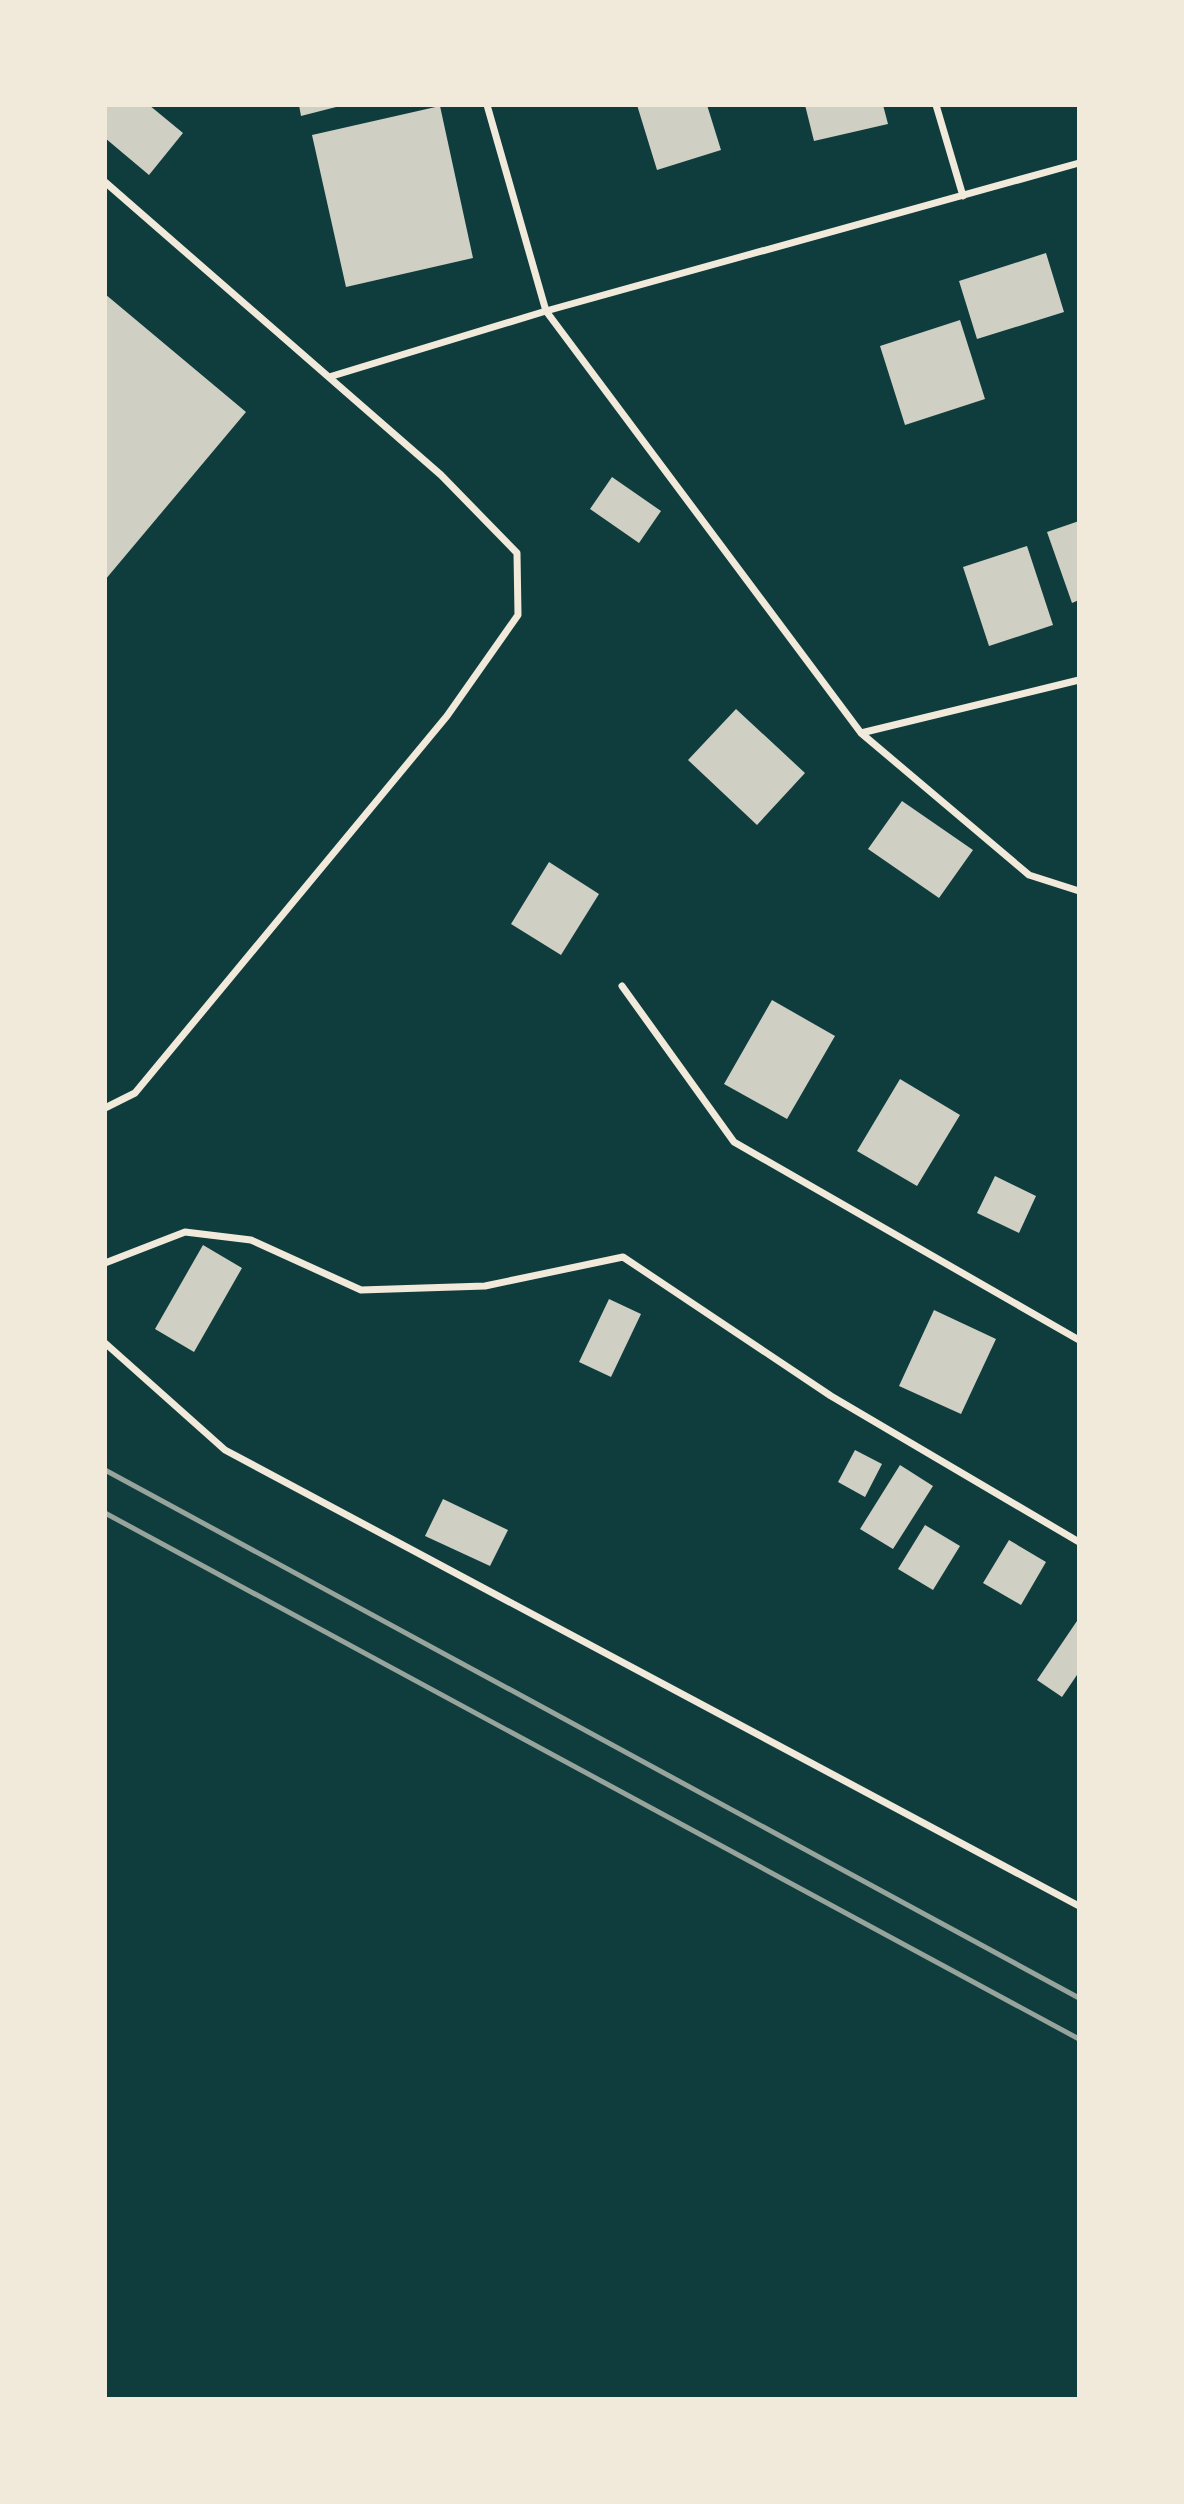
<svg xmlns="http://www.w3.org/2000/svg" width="1184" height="2504" font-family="'Roboto Serif',serif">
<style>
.building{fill:#cfcfc3}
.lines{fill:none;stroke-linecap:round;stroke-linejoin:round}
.minor{stroke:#f1e9da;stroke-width:7}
.rail{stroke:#97a49c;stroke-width:5}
</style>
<rect width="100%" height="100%" fill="#0f3d3e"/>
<path class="building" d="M 105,105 L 149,105 L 183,133 L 149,175 L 105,138 Z
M 299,105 L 340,105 L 340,106 L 301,116 Z
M 637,105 L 707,105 L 721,150 L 657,170 Z
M 805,105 L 883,105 L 888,124 L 814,141 Z
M 440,106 L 473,258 L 346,287 L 312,135 Z
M 1046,253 L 1064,312 L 977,339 L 959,281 Z
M 105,294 L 246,412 L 105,580 Z
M 960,320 L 985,399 L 905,425 L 880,346 Z
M 612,477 L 661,511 L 639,543 L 590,509 Z
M 1079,521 L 1079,600 L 1072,603 L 1047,532 Z
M 1027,546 L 1053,625 L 989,646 L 963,567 Z
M 736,709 L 805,773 L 757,825 L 688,760 Z
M 902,801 L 973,850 L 939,898 L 868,849 Z
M 549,862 L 599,894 L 561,955 L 511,924 Z
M 772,1000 L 835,1036 L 787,1119 L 724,1084 Z
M 900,1079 L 960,1115 L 917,1186 L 857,1151 Z
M 995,1176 L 1036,1196 L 1019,1233 L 977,1213 Z
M 203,1245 L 242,1268 L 194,1352 L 155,1329 Z
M 609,1299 L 641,1314 L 611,1377 L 579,1362 Z
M 934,1310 L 996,1339 L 961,1414 L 899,1386 Z
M 855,1450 L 882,1464 L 865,1497 L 838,1482 Z
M 900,1465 L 933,1486 L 893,1549 L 860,1529 Z
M 443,1499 L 508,1530 L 490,1566 L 425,1536 Z
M 925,1525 L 960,1546 L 933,1590 L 898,1569 Z
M 1009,1540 L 1046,1562 L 1021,1605 L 983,1583 Z
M 1079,1618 L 1079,1672 L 1062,1697 L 1037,1680 Z"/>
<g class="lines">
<path class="minor" d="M 487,105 L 546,311 L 861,733 L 1029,875 L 1079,891
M 936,105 L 963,196
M 105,182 L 441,475 L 517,553 L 518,615 L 447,716 L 135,1093 L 105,1108
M 329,377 L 546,311 L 1079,163
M 861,733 L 1079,680
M 622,986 L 734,1142 L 1079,1340
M 105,1263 L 185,1232 L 251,1240 L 361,1290 L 485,1286 L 623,1257 L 831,1396 L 1079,1542
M 105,1343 L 225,1450 L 1079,1906"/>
<path class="rail" d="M 105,1470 L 1079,1998
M 105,1513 L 1079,2039"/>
</g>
<rect width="1184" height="2504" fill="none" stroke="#f1e9da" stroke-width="214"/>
</svg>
